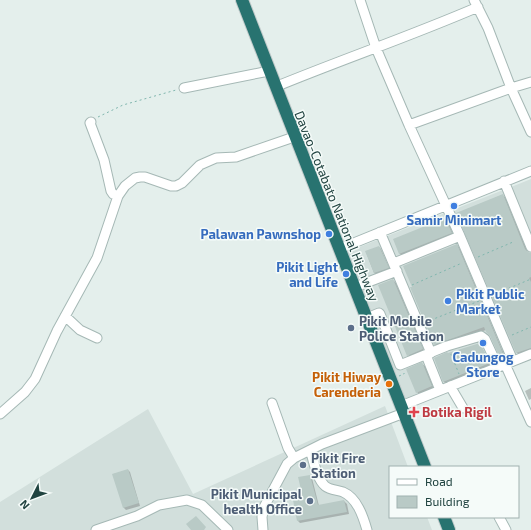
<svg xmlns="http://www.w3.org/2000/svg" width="531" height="530" font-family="'Exo 2',sans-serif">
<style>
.built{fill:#d2dfdc}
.shadow{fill:#0003}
.building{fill:#b9cac6}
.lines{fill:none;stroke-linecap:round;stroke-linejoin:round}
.minor-casing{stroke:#a5b8b5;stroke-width:11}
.highway-casing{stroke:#c1caca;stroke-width:14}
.path{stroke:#80b6ae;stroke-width:1;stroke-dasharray:2 3;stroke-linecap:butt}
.minor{stroke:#fff;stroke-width:9}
.highway{stroke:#287370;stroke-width:12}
.shop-dot{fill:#3f7fe0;stroke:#f5fbf9;stroke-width:1.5}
.service-dot{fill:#5c6f8a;stroke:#f5fbf9;stroke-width:1.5}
.food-dot{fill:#e8710a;stroke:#f5fbf9;stroke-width:1.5}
.health-dot{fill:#e0444e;stroke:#f5fbf9;stroke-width:1.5}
.labels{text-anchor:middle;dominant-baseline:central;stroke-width:3;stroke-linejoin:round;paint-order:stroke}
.street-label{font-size:13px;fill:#204340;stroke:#f5fbf9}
.shop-label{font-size:13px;font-weight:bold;fill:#366cbe;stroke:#f5fbf9}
.service-label{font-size:13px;font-weight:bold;fill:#4e5e75;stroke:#f5fbf9;text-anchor:start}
.food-label{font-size:13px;font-weight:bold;fill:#c56008;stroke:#f5fbf9;text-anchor:end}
.health-label{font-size:13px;font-weight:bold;fill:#be3a42;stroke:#f5fbf9;text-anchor:start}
</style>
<rect width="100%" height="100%" fill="#e4efec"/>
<path class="built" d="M 531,179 L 531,349 L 404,400 L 347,252 Z
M 385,406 L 408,467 L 390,467 L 390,517 L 427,517 L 432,530 L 0,530 L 0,502 L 148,409 L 193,494 Z"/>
<path class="shadow" d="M 502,195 L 505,197 L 528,253 L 531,253 L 531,351 L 520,355 L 517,353 L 457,214 Z
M 445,219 L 448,222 L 454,236 L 403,257 L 400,254 L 394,240 Z
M 457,245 L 459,247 L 506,359 L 504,360 L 501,357 L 491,336 L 486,330 L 437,347 L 435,344 Z
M 379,247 L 381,249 L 390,270 L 377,275 L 374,273 L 366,252 Z
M 393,280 L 396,283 L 425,353 L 411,358 L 408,355 Z
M 480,344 L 491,365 L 446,384 L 444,382 L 435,359 Z
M 422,364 L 425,366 L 434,389 L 419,394 L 417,392 Z
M 531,388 L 531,399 L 529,400 L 525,391 Z
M 128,470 L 130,472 L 140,506 L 126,510 L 124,508 L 114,474 Z
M 310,476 L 312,478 L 319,506 L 344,501 L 347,504 L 349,514 L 300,523 L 298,521 Z"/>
<path class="building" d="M 503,194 L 525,249 L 528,252 L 531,253 L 531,277 L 529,278 L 531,282 L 531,348 L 516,353 L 456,213 Z
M 445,218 L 452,233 L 399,254 L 393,239 Z
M 457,244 L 504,356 L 500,358 L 490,336 L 486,332 L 484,327 L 434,345 L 410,287 L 412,287 L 403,266 Z
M 379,246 L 389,268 L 374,273 L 365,251 Z
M 393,279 L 423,349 L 407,356 L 378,285 Z
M 480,343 L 490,363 L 443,382 L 434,358 L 447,352 L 448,353 Z
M 422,362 L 432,386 L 416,393 L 406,369 Z
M 128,469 L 139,503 L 123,508 L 112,474 Z
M 310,475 L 318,505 L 344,500 L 347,512 L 297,521 L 293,500 L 303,498 L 298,477 Z
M 196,516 L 206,527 L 204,530 L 191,530 L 186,524 Z"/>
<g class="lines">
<g class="minor-casing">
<path id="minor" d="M 360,0 L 376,48 L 409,125 L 460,236 L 513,361
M 474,0 L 488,28 L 511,88 L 531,132
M 275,87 C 343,59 411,36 478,7
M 184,88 L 269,71
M 91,122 L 90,123 L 104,160 L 111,191 L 113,194 L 118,196
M 409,125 L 511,88 L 531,82
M 504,181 L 531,247
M 380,232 L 431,353
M 339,249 L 531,171
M 394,263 L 460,236
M 355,287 L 397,271
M 65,316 L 80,330 L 97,338
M 367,318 L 379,313 L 380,314 L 400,365 L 447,346 L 481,336 L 485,339 L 498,367
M 426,355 L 440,390
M 505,364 L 531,422
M 450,386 L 463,408
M 272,403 L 288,448 L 294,458
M 401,406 L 531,354
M 0,414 L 25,392 L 35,379 L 57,331 L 97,258 L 118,196 L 125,186 L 135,178 L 140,177 L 145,177 L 171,186 L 176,186 L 182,183 L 200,165 L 216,158 L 236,157 L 294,137
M 310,450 C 314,461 316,478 325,486 C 330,490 337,490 343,492 C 357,498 363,516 367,530
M 499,517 L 506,530
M 96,530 L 137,516 L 159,505 L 187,500 L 202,505 L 228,530
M 263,530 L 262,517 L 264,507 L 287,464 L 294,458 L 322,444 L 404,413"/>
</g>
<g class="highway-casing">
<path id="highway" d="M 242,0 L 425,467
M 444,517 L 449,530"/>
</g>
<path class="path" d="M 98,117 L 123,105 L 176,90
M 478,257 L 513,242
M 412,285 L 462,263
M 495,294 L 531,279
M 426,322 L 479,301
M 512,335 L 531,327
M 451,354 L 459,374
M 399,376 L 404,374 L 404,373"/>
<use href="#minor" class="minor"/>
<use href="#highway" class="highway"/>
</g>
<g class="shop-dot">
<circle cx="454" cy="206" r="4"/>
<circle cx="329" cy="234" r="4"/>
<circle cx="346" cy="274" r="4"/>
<circle cx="448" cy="301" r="4"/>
<circle cx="483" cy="343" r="4"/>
</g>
<g class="service-dot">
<circle cx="351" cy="328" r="4"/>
<circle cx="303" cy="465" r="4"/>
<circle cx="310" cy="501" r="4"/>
</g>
<circle class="food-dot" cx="389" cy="384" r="4"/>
<path class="health-dot" d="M412 406h4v4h4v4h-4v4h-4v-4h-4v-4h4z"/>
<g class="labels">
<g class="street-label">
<text transform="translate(337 206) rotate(68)">Davao-Cotabato National Highway</text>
</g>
<g class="shop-label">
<text x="454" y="220">Samir Minimart</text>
<text x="321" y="234" text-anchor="end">Palawan Pawnshop</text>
<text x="338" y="267" text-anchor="end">Pikit Light<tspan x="338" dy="15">and Life</tspan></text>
<text x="456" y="294" text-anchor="start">Pikit Public<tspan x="456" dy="15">Market</tspan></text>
<text x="483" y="357">Cadungog<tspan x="483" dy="15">Store</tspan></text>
</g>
<g class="service-label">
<text x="359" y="321">Pikit Mobile<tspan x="359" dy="15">Police Station</tspan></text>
<text x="311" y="458">Pikit Fire<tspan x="311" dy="15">Station</tspan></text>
<text x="302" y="494" text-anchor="end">Pikit Municipal<tspan x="302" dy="15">health Office</tspan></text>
</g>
<g class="food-label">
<text x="381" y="377">Pikit Hiway<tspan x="381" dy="15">Carenderia</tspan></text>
</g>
<g class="health-label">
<text x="422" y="412">Botika Rigil</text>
</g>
</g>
<rect x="389" y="466" width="130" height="52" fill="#f5fbf9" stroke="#a0b1af"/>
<rect x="397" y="479" width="20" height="6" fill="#ffffff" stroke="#a0b1af"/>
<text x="425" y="486" font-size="12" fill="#204340">Road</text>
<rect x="397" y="496" width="20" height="12" fill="#b9cac6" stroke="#a0b1af"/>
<text x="425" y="506" font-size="12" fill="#204340">Building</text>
<g transform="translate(32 498) rotate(228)" stroke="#f5fbf9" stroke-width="3" paint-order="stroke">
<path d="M0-3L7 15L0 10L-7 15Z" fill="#204340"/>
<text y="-6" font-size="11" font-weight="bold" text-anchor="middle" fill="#204340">N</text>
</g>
</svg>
